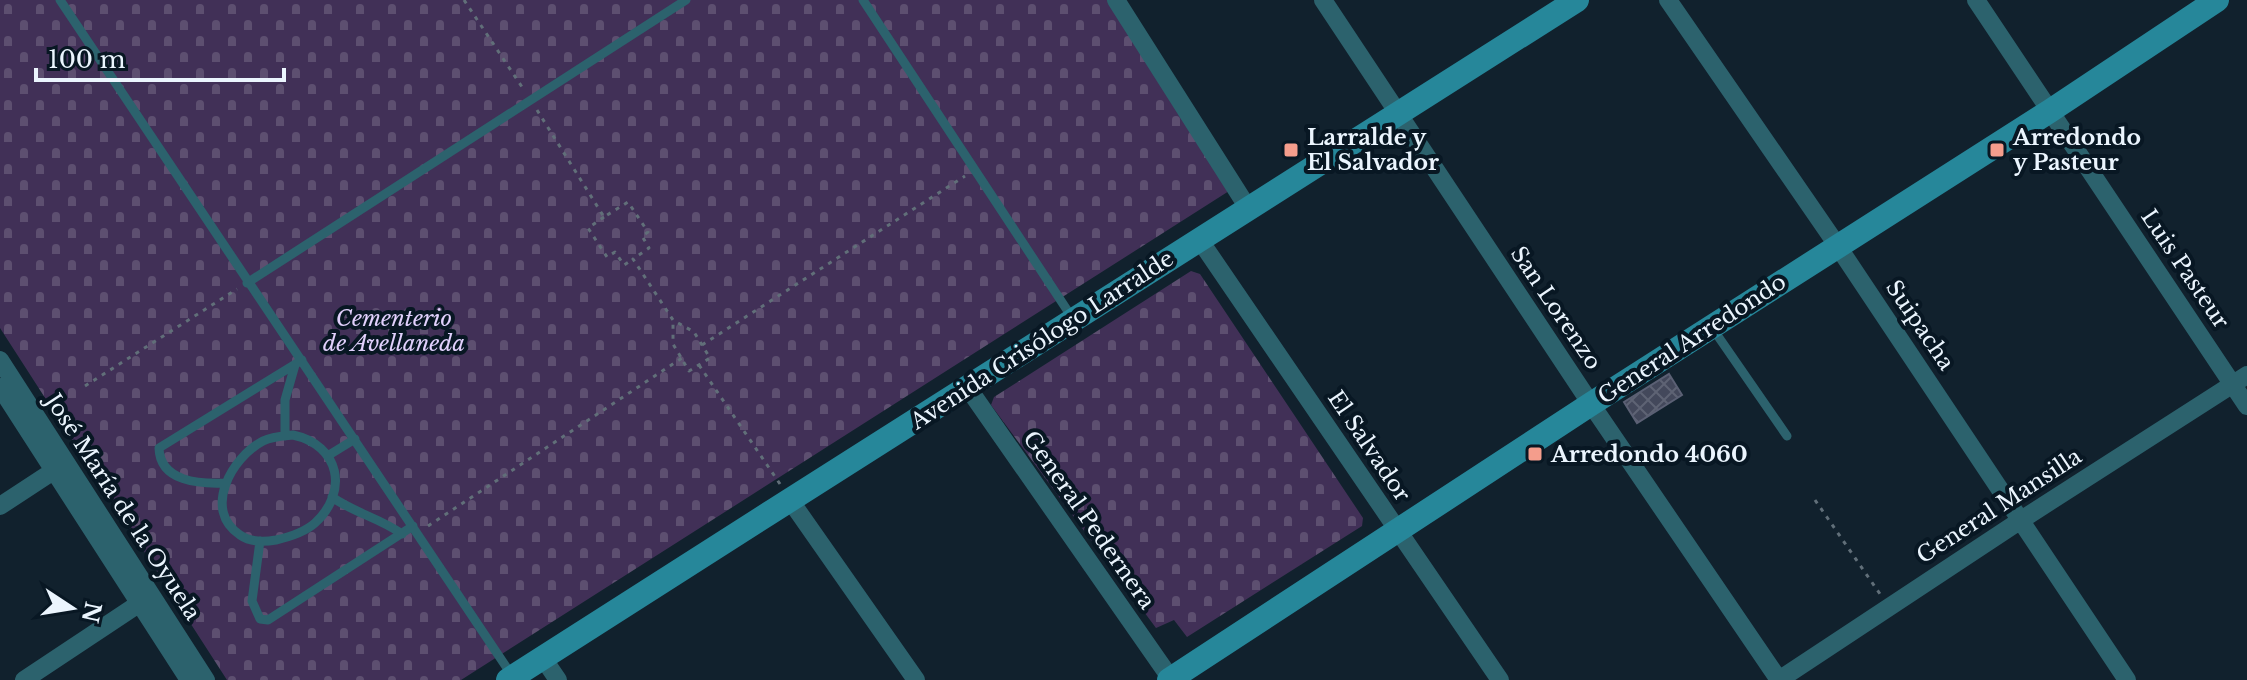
<svg xmlns="http://www.w3.org/2000/svg" width="2247" height="680" font-family="'Libre Baskerville',serif">
<style>
.cemetery{fill:url(#cemetery-stones)}
.building{fill:url(#building-cross-hatch);stroke:#5b6074;stroke-width:2}
.lines{fill:none;stroke-linecap:round;stroke-linejoin:round}
.path{stroke:#616f79;stroke-width:3;stroke-dasharray:4 6;stroke-linecap:butt}
.lane{stroke:#2c626d;stroke-width:9}
.street{stroke:#2c626d;stroke-width:18}
.secondary{stroke:#26879a;stroke-width:24}
.poi-dot{fill:#f49d8c;stroke:#081723;stroke-width:3}
.labels{text-anchor:middle;dominant-baseline:central;stroke-width:8;stroke-linejoin:round;paint-order:stroke}
.poi-label{font-size:22px;font-weight:bold;fill:#ebf5fe;stroke:#081723;text-anchor:start}
.street-label{font-size:22px;fill:#ebf5fe;stroke:#081723}
.park-label{font-size:22px;font-style:italic;fill:#e2d1fd;stroke:#081723}
</style>
<defs>
<pattern id="cemetery-stones" width="16" height="16" patternUnits="userSpaceOnUse" patternTransform="scale(2)"><rect width="16" height="16" fill="#413057"/><path d="M2 7V4a2 2 0 0 1 4 0v3zM10 15v-3a2 2 0 0 1 4 0v3z" fill="#5d4f70"/></pattern>
<pattern id="building-cross-hatch" width="8" height="8" patternUnits="userSpaceOnUse" patternTransform="scale(2)"><rect width="8" height="8" fill="#43485b"/><path d="M0 0l8 8M0 8l8-8" fill="none" stroke="#5e6374"/></pattern>
</defs>
<rect width="100%" height="100%" fill="#11212d"/>
<path class="cemetery" d="M 0,0 L 1108,0 L 1229,191 L 461,680 L 227,680 L 0,328 Z
M 1191,271 L 1200,274 L 1363,518 L 1362,526 L 1187,637 L 1174,620 L 1156,628 L 991,405 L 994,397 Z"/>
<path class="building" d="M 1669,374 L 1682,395 L 1637,423 L 1624,402 Z"/>
<g class="lines">
<path class="path" d="M 464,0 L 524,90
M 537,110 L 604,217 L 628,202 L 648,232 L 642,236 L 649,248 L 633,259 L 673,320 L 694,332 L 710,358 L 689,371 L 673,344 L 673,320
M 604,217 L 588,228 L 607,257 L 615,252 L 624,265 L 633,259
M 702,345 L 965,176
M 699,365 L 780,484
M 85,386 L 237,289
M 1815,500 L 1880,594
M 428,526 L 682,358"/>
<path class="lane" d="M 60,0 L 513,677
M 863,0 L 1073,319
M 247,283 L 686,0
M 1713,329 L 1787,436
M 293,435 C 340,445 349,492 315,523 C 305,532 289,537 276,540 C 265,542 250,542 240,535 C 202,510 232,457 263,441 C 273,436 283,436 293,435 Z
M 285,436 L 285,400 L 295,365
M 329,455 L 355,439
M 225,483 C 200,484 160,482 159,448 L 302,360
M 332,497 C 354,513 380,518 402,534
M 260,541 L 252,601 L 260,619 L 268,620 L 413,526"/>
<path class="street" d="M 1116,0 L 1248,208
M 1323,0 L 1591,404 L 1779,680
M 1668,0 L 1837,245 L 2127,680
M 1976,0 L 2247,406
M 1199,239 L 1500,680
M 0,360 L 206,680
M 0,387 L 189,680
M 968,388 L 1171,679
M 790,500 L 916,680
M 0,506 L 61,466
M 543,658 L 558,680
M 24,680 L 149,597
M 1779,680 L 2021,520 L 2247,375"/>
<path class="secondary" d="M 508,680 C 864,453 1219,225 1577,0
M 1169,680 L 1591,404 L 2050,111 L 2217,0"/>
</g>
<g class="poi-dot">
<rect x="1283" y="142" width="16" height="16" rx="4"/>
<rect x="1989" y="142" width="16" height="16" rx="4"/>
<rect x="1527" y="446" width="16" height="16" rx="4"/>
</g>
<g class="labels">
<g class="poi-label">
<text x="1307" y="137">Larralde y<tspan x="1307" dy="25">El Salvador</tspan></text>
<text x="2013" y="137">Arredondo<tspan x="2013" dy="25">y Pasteur</tspan></text>
<text x="1551" y="454">Arredondo 4060</text>
</g>
<g class="street-label">
<text transform="translate(2185 269) rotate(56)">Luis Pasteur</text>
<text transform="translate(1556 308) rotate(56)">San Lorenzo</text>
<text transform="translate(1920 325) rotate(56)">Suipacha</text>
<text transform="translate(1692 339) rotate(-33)">General Arredondo</text>
<text transform="translate(1042 340) rotate(-33)">Avenida Crisólogo Larralde</text>
<text transform="translate(1369 446) rotate(56)">El Salvador</text>
<text transform="translate(1999 506) rotate(-33)">General Mansilla</text>
<text transform="translate(123 507) rotate(57)">José María de la Oyuela</text>
<text transform="translate(1089 520) rotate(55)">General Pedernera</text>
</g>
<g class="park-label">
<text x="394" y="318">Cementerio<tspan x="394" dy="25">de Avellaneda</tspan></text>
</g>
</g>
<g transform="translate(72 608) rotate(102)" stroke="#081723" stroke-width="6" paint-order="stroke">
<path d="M0-6L14 30L0 20L-14 30Z" fill="#ebf5fe"/>
<text y="-12" font-size="22" font-weight="bold" text-anchor="middle" fill="#ebf5fe">N</text>
</g>
<path d="M36 68v12h248v-12" fill="none" stroke="#ebf5fe" stroke-width="4"/>
<text x="48" y="68" font-size="24" fill="#ebf5fe" stroke="#081723" stroke-width="6" paint-order="stroke">100 m</text>
</svg>
